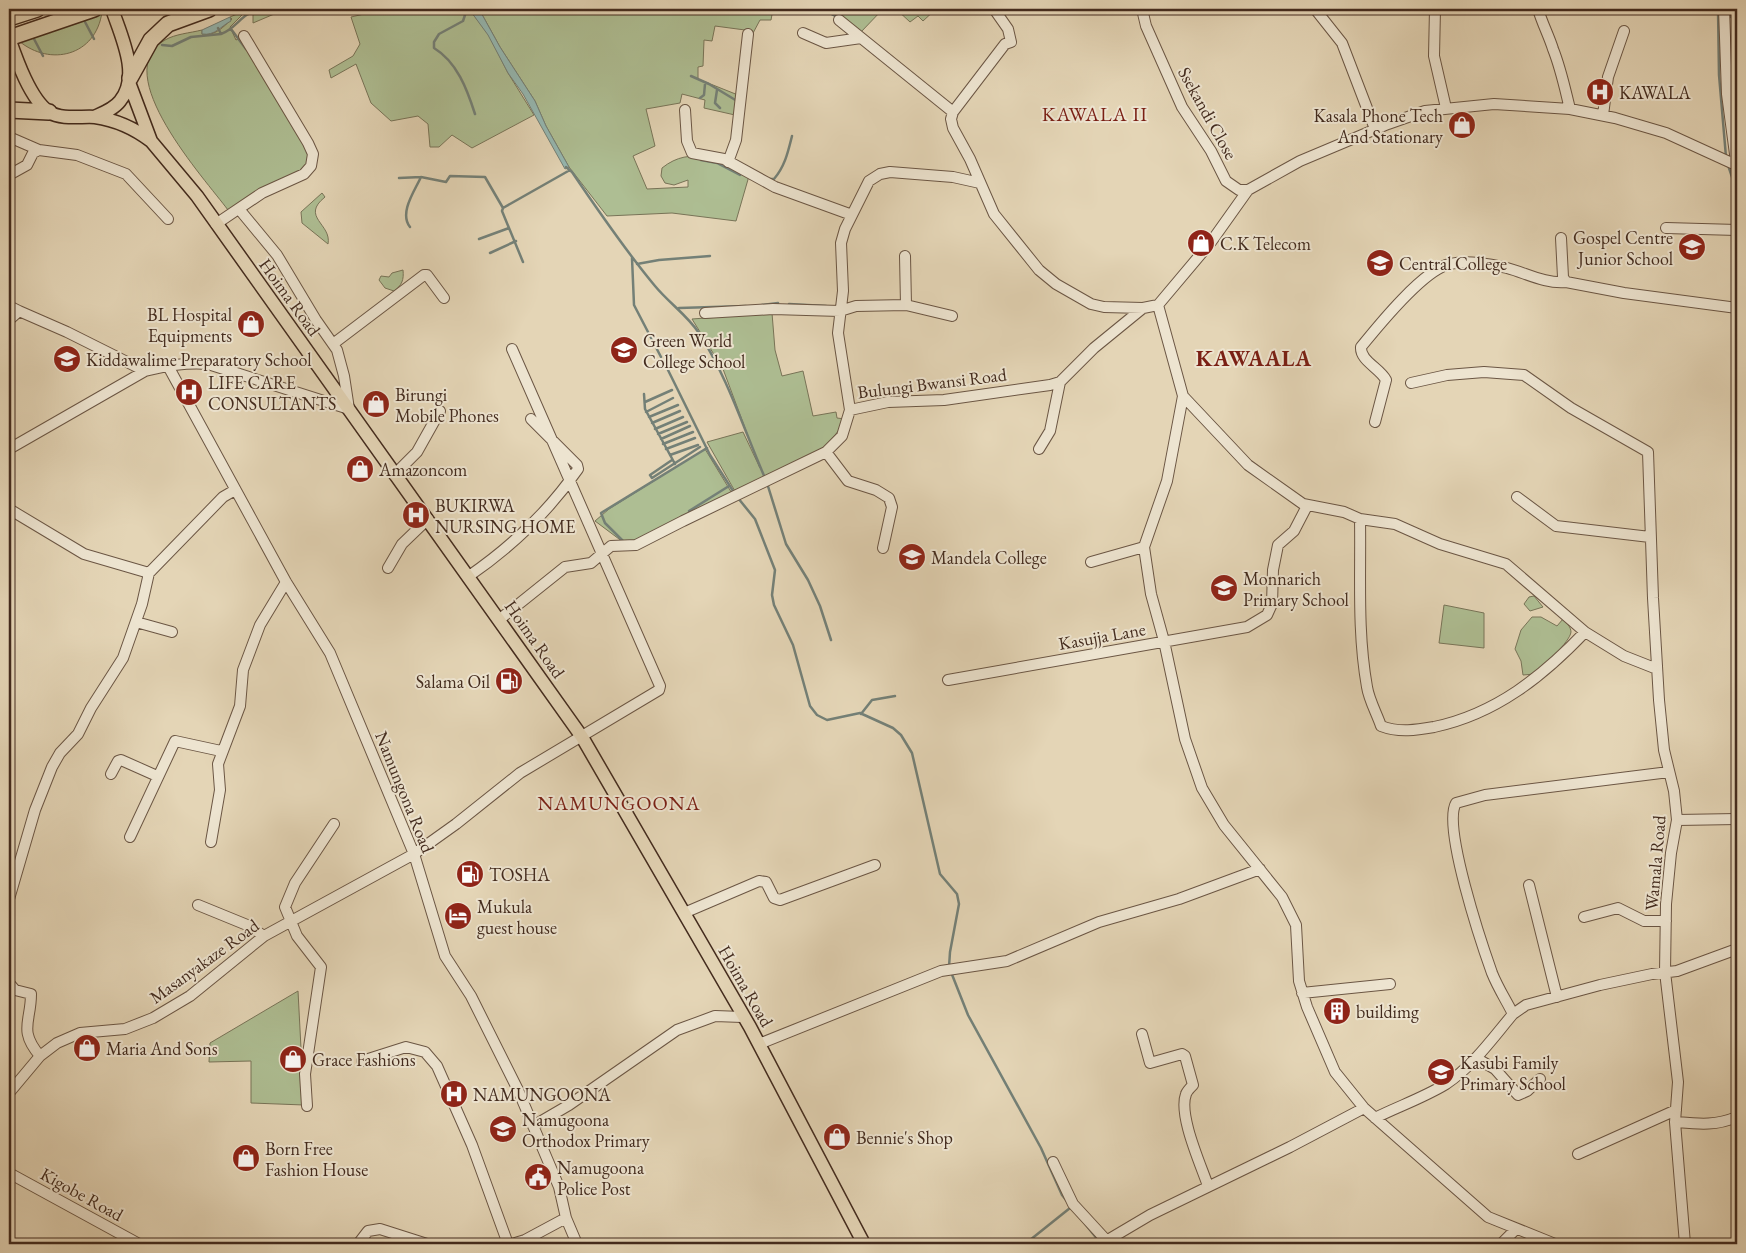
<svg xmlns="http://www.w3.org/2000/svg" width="1746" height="1253" font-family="'EB Garamond',serif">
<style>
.green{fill:#aebe93;stroke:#787458}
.water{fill:#95b8b2;stroke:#748077}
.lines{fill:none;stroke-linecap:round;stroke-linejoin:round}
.stream{stroke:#748077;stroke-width:2.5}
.minor-casing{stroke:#6b5644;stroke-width:12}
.major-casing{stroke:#432b1e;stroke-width:15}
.highway-casing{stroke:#432b1e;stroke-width:18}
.minor{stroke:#ede4d0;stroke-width:10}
.major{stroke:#e4d5b6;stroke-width:12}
.highway{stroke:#e4d5b6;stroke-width:15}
.labels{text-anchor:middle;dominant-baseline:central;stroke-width:4;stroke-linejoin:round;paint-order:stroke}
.poi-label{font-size:18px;fill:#432b1e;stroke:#ede4d0;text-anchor:start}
.street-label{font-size:18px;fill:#432b1e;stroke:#ede4d0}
.quarter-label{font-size:20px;letter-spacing:1px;fill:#7a1f14;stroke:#ede4d0}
.district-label{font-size:22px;font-weight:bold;letter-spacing:1px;fill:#7a1f14;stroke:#ede4d0}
</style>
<rect width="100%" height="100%" fill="#e4d5b6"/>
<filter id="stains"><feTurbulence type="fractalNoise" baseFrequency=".004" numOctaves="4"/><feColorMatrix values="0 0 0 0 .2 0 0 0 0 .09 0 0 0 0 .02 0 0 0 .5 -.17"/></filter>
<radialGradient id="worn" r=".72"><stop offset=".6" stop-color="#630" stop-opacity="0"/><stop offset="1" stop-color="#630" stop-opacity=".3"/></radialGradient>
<path class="green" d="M 249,9 L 249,12 L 243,14 L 230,27 L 236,40 L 242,37 L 310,152 L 307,168 L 228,210 C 205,179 107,72 165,40 C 175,34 190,33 202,30 L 202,34 C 215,37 224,26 232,19 L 230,17 Z
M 274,9 L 286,9 L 253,23 L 253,13 Z
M 386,9 L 469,9 L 489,35 L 508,73 L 534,115 L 472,148 L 452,135 L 439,147 L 430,147 L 428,124 L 418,116 L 391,121 L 371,103 L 356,64 L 331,78 L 329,70 L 353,56 L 360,44 L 351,17 Z
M 479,9 L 773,9 L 771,20 L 760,20 L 752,35 L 745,30 L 715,26 L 712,41 L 704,40 L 703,66 L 698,67 L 698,79 L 738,95 L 735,115 L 704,108 L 705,100 L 682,94 L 680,103 L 646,109 L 655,146 L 633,156 L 647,189 L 688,187 L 688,180 L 674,185 L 665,183 L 661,176 L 662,168 C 692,144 719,162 749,176 L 736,221 L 672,213 L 607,216 L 569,167 L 546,126 L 535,101 L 500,47 Z
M 824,9 L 883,9 L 860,33 Z
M 896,9 L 936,9 L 923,21 L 918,16 L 910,22 Z
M 102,12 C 96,56 50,67 19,41 Z
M 322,193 L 325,197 C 300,217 332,224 328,244 L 302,223 L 301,212 Z
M 403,270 C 404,280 402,285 394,291 L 385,288 L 379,280 L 381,276 L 389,277 L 392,273 Z
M 772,313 L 775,350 L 782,376 L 803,371 L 813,416 L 836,412 L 837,418 L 845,419 L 843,425 L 824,449 L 736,493 L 707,442 L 743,432 L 760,468 L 723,369 L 692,319 Z
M 705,449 L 733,495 L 640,541 L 623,542 L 595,521 L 609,509 Z
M 1534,596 L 1543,607 L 1530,611 L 1524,604 L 1529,597 Z
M 1444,605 L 1484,613 L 1484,648 L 1439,643 Z
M 1532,617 L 1541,617 L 1557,626 L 1563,619 C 1566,622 1571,627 1571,632 C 1570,642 1543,666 1535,674 L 1523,675 L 1521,661 L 1515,649 L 1521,630 Z
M 298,991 L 304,1105 L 251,1103 L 251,1061 L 209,1062 L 210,1043 Z"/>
<path class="water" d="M 469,9 L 479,9 L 500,47 L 535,101 L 546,126 L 569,167 L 565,169 L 523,94 L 508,73 L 488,35 Z
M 230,17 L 231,21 C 221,26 215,36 202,34 L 202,30 Z"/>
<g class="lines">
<path class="stream" d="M 467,9 L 463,21 L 439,34 L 434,42 L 434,48 C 457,62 467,89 475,114
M 822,9 L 837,17
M 1718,9 L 1719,75 L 1726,157
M 1731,9 L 1731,17
M 84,20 L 94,39
M 218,28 L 221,34 C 232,30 236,23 245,16 C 250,12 262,10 269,9
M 231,29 L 246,49
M 33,37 L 43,56
M 162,45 L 172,46 L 191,37 L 221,34
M 691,76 L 709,84 L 737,101
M 717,90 L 715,103 L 720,108
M 700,98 L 704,95 L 705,84
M 701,160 L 717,163 L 740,175
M 1728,165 L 1737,192
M 566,167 L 572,172 C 599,212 625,250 655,286 C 669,303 687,315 699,333 C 728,378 744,430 765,478
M 399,178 L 421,177 L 446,182 L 450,176 L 485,177 L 503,208 L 570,170
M 768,179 L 774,179 C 785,166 788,152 792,136
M 503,208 L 502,211 L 523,262
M 410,227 C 399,213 414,192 421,177
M 479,239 L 509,228
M 490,253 L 516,241
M 632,258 L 634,305 L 661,357
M 637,264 L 659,260 L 710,256
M 789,304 L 826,306
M 762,305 L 778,303
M 679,308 L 746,306
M 666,366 L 710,455 L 735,494
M 644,394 L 645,409 L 675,464
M 645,402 L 672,390
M 646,412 L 673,398
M 649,417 L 678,405
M 652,423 L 680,411
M 655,429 L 683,417
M 658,434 L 687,422
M 661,439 L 690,426
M 663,444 L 693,432
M 666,449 L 695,438
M 670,455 L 698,445
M 650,475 L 652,478 L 700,447
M 650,475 L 672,460
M 767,483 L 786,544 L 808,580 L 820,606 L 831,640
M 738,498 L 755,519 L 775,570 L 772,595 L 774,605 L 793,645 L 810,706 L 817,715 L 827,720 L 860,713 L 893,728 L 901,735 L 912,753 L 940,874 L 957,894 L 959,904 L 950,952 L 949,967
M 689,511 L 729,486
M 624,542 L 605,523 L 601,513 L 707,448
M 861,714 L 872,700 L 895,696
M 951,972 L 968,1015 L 1041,1148 L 1062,1195 L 1098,1240
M 1025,1244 L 1070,1208"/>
<g class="minor-casing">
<path id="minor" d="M 994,9 L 1008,29 L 1011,42 L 1005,44 L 953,112 L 951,119 L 953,128 L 970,159 L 994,214 L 1039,270 L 1056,284 L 1091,304 L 1104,307 L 1143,308 L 1158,305 L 1211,242 L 1248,190 L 1300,161 L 1388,124 L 1425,111 L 1494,104 L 1570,109 L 1615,118 L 1666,133 L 1736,165
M 1142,9 L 1146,26 L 1182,107 L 1211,151 L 1226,181 L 1239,190 L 1248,190
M 1315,9 L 1342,43 L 1375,129
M 1435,9 L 1434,56 L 1446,108
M 1538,9 C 1542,23 1549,36 1553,49 C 1561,69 1565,89 1570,109
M 1724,9 L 1727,94 L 1737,169
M 839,20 L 953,112
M 803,33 L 826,43 L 861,38
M 685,110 L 687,141 L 692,153 L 724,159 L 775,187 L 852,215
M 1603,115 L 1608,77 L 1624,31
M 9,137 L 39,150
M 728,162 L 736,140 L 748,34
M 9,175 L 27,165 L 33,153 L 39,150 L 77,155 L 126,174 L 168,219
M 216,224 L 262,193 L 304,174 L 311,166 L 313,154 L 308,143 L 244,36
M 1666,228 L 1737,230
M 1561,238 L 1563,277 L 1566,282 L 1624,293 L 1737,308
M 905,256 L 906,305
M 9,306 L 19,311
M 705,313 L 773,309 L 840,311 L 856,306 L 906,305 L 952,316
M 9,320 L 19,311 L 67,332 L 145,371
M 333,344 L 424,275 L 427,275 L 444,298
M 168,366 L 286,582 L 330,653 L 414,854 L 445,956 L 471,996 L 518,1090 L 559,1187 L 566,1218 L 577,1244
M 1411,383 L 1447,375 L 1484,372 L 1524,375 L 1571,408 L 1648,452 L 1653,598 L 1659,700 L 1664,750 L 1674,791 L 1677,820 L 1671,853 L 1666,904 L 1665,972 L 1678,1082 L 1675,1122 L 1685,1244
M 1183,396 L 1248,465 L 1303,504 L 1344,512 L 1360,519 L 1395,524 L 1440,544 L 1506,564 L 1585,632 L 1624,656 L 1657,669
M 850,410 L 838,333 L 843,291 L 841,243 L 845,229 L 869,181 L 880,174 L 890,172 L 953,177 L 980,183
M 1375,422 L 1386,380 C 1380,368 1360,361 1361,347 C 1378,326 1424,269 1450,264 C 1468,260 1489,264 1507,268 C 1526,273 1545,284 1566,282
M 9,449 L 145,371 C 166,366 186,362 208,364 L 349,409 L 344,376 L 337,350 L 316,320 L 277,255 L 239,209
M 1039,449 L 1050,431 L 1060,382
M 826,452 L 848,481 L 876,490 L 889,498 L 892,507 L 883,548
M 394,475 L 417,452 L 440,411
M 1517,497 L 1556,526 L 1650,537
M 9,509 L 84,554 L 149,573 L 223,497 L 235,490
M 1360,519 C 1361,575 1357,631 1367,687 C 1369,700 1377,714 1381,726 C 1399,733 1417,730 1434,727 C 1496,714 1543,676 1585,632
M 1144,547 L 1151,594 L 1164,641 L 1185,739 L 1202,788 L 1224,825 L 1282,897 L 1296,925 L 1299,981 L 1307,1007 L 1335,1072 L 1364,1108 L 1488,1217 L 1555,1244
M 1091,562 L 1144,547 L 1167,481 L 1183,396 L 1158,305
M 388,568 L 402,544 L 428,519
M 469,576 C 511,547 549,511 578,469 L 577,465 L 531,419
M 500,619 L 565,567 L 591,563 L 611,546 L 636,545 L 683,521 L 826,452 L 842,436 L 850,410 L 888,402 L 944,400 L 1050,385 L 1060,382 L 1094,348 L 1143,308
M 136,622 L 172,632
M 948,680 L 1247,627 L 1267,615 L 1272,604 L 1273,570 L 1278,545 L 1294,531 L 1307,506
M 1669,772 L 1485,795 L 1456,803 C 1442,826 1482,945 1492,973 C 1498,988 1506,1000 1513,1014 L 1526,1005 L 1600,985 L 1652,974 L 1677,971 L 1737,949
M 111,774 L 118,761 L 121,760 L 157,776
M 1677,820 L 1737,819
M 130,837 L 175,741 L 221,751
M 211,842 L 220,790 L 218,764 L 240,706 L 243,670 L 260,625 L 286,582
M 1529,885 L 1557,997
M 9,899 L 35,810 L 52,767 L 60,753 L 78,734 L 91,708 L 123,658 L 142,604 L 149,573
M 198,905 L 247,925 L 264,936
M 684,913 L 759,881 L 766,882 L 774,898 L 780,900 L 875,865
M 1584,917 L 1618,908 L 1644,921 L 1666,921
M 9,983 L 15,990 L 31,994 C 31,1022 18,1030 40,1056
M 1302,993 L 1390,984
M 1142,1034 L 1150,1063 L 1182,1054 L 1185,1056 L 1193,1085 C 1191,1087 1187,1091 1186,1094 C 1178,1115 1201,1165 1208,1186
M 759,1044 L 941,971 L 1007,961 L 1099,922 L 1179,899 L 1260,869
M 1476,1058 L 1495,1069 L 1518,1095 L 1527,1091 L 1540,1079
M 362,1061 L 406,1047 L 425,1052 L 437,1066 L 472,1145 L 508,1244
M 9,1093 L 40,1056 L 57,1043 L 80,1033 L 125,1029 L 153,1018 L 190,996 L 264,936 L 414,854 L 456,824 L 520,773 L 659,690 L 660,686 L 512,349
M 307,1106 L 305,1074 L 321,967 L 297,936 L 285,907 L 295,883 L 334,824
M 1375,1118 C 1399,1106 1423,1098 1446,1084 C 1473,1066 1492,1039 1513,1014
M 1675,1122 C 1699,1124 1715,1126 1737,1117
M 533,1126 L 569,1105 L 677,1030 L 715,1016 L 742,1017
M 1578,1154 L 1676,1110
M 1053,1162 L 1073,1204 L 1107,1241
M 9,1173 L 139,1244
M 358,1244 L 368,1231 L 380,1229 L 427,1244
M 512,1244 L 525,1240 L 566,1218
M 1101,1244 L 1150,1215 L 1290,1147 L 1364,1108
M 1501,1244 L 1516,1229"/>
</g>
<g class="major-casing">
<path id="major" d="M 9,38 C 16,58 30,99 49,112 C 62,120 81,116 95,117 C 116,120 134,128 151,141
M 130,85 L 151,141 L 197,196 L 582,737 L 750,1027 L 864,1244
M 94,117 C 103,113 114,109 120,101 C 141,76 121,36 112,9"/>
</g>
<g class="highway-casing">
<path id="highway" d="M 9,18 L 37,9
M 9,38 L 94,9
M 130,78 L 151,40 L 168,24 L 209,9
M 9,110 L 49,112"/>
</g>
<use href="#minor" class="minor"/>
<use href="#major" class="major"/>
<use href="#highway" class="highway"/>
</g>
<defs>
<g id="hospital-disc" transform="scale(1.4375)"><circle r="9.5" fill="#8f2418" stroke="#ede4d0"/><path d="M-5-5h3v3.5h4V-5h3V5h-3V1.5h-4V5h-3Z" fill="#fff"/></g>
<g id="shop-disc" transform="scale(1.4375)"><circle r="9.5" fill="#8f2418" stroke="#ede4d0"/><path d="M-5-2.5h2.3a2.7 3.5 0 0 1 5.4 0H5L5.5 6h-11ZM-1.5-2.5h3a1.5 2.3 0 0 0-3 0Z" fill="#fff"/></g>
<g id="school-disc" transform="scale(1.4375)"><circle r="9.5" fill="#8f2418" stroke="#ede4d0"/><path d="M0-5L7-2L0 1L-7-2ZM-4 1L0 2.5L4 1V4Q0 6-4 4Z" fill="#fff"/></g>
<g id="fuel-disc" transform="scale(1.4375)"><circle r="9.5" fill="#8f2418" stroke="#ede4d0"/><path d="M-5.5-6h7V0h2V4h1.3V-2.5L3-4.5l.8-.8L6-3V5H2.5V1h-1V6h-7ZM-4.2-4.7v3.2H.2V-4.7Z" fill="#fff"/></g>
<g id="hotel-disc" transform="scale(1.4375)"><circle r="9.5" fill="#8f2418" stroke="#ede4d0"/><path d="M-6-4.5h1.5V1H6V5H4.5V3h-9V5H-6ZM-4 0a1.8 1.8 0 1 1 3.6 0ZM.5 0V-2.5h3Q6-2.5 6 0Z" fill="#fff"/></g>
<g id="building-disc" transform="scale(1.4375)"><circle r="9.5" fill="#8f2418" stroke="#ede4d0"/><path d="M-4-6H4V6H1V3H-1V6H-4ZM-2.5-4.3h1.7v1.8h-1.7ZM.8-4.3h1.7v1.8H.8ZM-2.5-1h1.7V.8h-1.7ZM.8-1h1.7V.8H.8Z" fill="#fff"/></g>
<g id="civic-disc" transform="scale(1.4375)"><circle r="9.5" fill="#8f2418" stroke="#ede4d0"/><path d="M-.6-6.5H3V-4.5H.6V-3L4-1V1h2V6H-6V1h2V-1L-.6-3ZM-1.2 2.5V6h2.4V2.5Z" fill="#fff"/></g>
</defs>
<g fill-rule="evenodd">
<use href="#hospital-disc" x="1600" y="92"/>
<use href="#shop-disc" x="1462" y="125"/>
<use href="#shop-disc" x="1201" y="243"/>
<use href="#school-disc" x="1692" y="247"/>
<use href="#school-disc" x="1380" y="263"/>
<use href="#shop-disc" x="251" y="324"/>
<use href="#school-disc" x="624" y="350"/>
<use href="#school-disc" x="67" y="359"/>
<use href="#hospital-disc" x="189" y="392"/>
<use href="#shop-disc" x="376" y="404"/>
<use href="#shop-disc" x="360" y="469"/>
<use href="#hospital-disc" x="416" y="515"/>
<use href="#school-disc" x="912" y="557"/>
<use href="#school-disc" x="1224" y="588"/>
<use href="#fuel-disc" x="509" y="681"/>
<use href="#fuel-disc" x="470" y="874"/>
<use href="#hotel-disc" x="458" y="916"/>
<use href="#building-disc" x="1337" y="1011"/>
<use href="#shop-disc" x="87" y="1048"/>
<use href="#shop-disc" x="293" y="1059"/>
<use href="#school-disc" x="1441" y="1072"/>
<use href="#hospital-disc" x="454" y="1094"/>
<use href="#school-disc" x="503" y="1129"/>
<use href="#shop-disc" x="837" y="1137"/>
<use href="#shop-disc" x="246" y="1158"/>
<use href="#civic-disc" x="538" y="1177"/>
</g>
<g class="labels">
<g class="poi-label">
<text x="1619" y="92">KAWALA</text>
<text x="1443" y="115" text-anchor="end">Kasala Phone Tech<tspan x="1443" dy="21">And Stationary</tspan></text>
<text x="1673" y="237" text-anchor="end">Gospel Centre<tspan x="1673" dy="21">Junior School</tspan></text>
<text x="1220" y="243">C.K Telecom</text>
<text x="1399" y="263">Central College</text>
<text x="232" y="314" text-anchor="end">BL Hospital<tspan x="232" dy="21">Equipments</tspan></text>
<text x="643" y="340">Green World<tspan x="643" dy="21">College School</tspan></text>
<text x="86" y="359">Kiddawalime Preparatory School</text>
<text x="208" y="382">LIFE CARE<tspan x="208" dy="21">CONSULTANTS</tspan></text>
<text x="395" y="394">Birungi<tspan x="395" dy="21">Mobile Phones</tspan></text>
<text x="379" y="469">Amazoncom</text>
<text x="435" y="505">BUKIRWA<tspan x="435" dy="21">NURSING HOME</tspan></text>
<text x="931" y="557">Mandela College</text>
<text x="1243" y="578">Monnarich<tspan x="1243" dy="21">Primary School</tspan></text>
<text x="490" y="681" text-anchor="end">Salama Oil</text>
<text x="489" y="874">TOSHA</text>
<text x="477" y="906">Mukula<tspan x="477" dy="21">guest house</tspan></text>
<text x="1356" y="1011">buildimg</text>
<text x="106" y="1048">Maria And Sons</text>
<text x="312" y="1059">Grace Fashions</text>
<text x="1460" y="1062">Kasubi Family<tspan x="1460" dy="21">Primary School</tspan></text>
<text x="473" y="1094">NAMUNGOONA</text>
<text x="522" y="1119">Namugoona<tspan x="522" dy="21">Orthodox Primary</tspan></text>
<text x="856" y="1137">Bennie's Shop</text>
<text x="265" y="1148">Born Free<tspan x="265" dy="21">Fashion House</tspan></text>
<text x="557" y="1167">Namugoona<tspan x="557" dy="21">Police Post</tspan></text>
</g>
<g class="street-label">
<text transform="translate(1208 113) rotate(61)">Ssekandi Close</text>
<text transform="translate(290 297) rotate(54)">Hoima Road</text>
<text transform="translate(932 383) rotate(-7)">Bulungi Bwansi Road</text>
<text transform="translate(1102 636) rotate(-10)">Kasujja Lane</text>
<text transform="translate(535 639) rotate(55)">Hoima Road</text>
<text transform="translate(405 792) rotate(68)">Namungona Road</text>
<text transform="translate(1655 863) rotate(-85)">Wamala Road</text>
<text transform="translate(204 961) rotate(-36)">Masanyakaze Road</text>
<text transform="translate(746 986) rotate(60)">Hoima Road</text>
<text transform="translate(82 1194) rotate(29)">Kigobe Road</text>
</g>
<g class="quarter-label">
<text x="1095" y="114">KAWALA II</text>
<text x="619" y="803">NAMUNGOONA</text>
</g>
<g class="district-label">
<text x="1254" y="358">KAWAALA</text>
</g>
</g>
<rect width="1746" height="1253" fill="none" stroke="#e4d5b6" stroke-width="30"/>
<rect x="10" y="10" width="1726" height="1233" fill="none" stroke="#432b1e" stroke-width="2.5"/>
<rect x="15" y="15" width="1716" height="1223" fill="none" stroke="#432b1e"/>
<rect width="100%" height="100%" filter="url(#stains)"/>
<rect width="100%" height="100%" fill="url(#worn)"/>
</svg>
